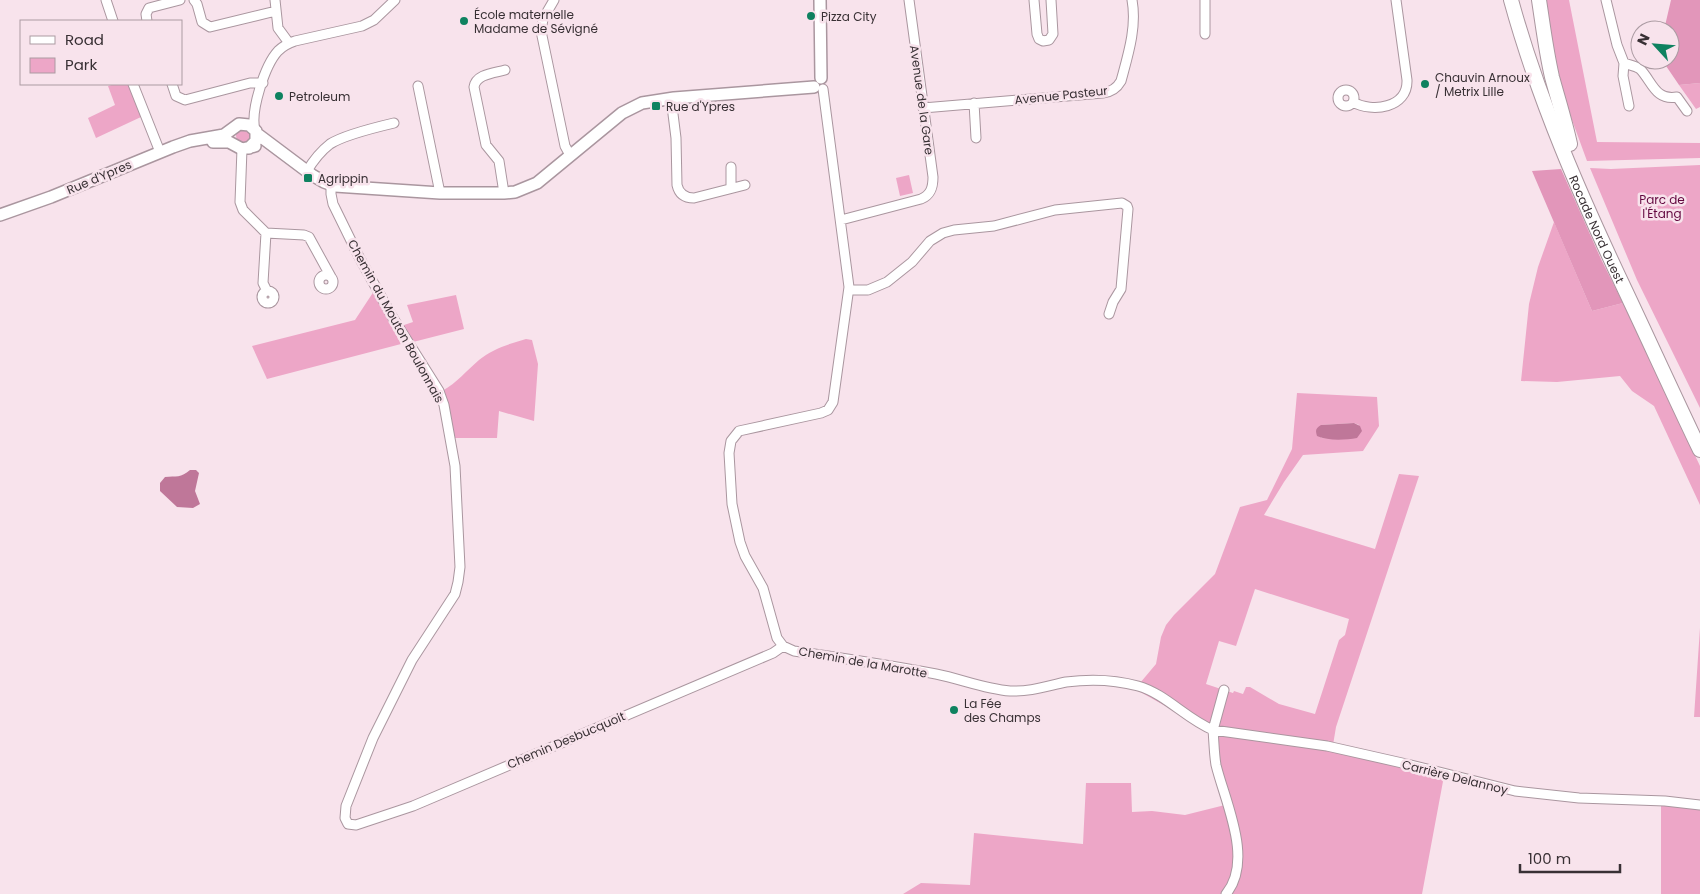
<svg xmlns="http://www.w3.org/2000/svg" width="1700" height="894" font-family="Poppins,sans-serif">
<style>
.green{fill:#eda6c7;fill-rule:evenodd}
.forest{fill:#e296ba}
.water{fill:#bf7799}
.lines{fill:none;stroke-linecap:round;stroke-linejoin:round}
.minor-casing{stroke:#aa969f;stroke-width:11}
.major-casing{stroke:#aa969f;stroke-width:14}
.highway-casing{stroke:#aa969f;stroke-width:16}
.minor{stroke:#fff;stroke-width:9}
.major{stroke:#fff;stroke-width:11}
.highway{stroke:#fff;stroke-width:14}
.poi-dot{fill:#0f8260;stroke:#f8e3ec;stroke-width:2}
.labels{text-anchor:middle;dominant-baseline:central;stroke-width:5;stroke-linejoin:round;paint-order:stroke}
.poi-label{font-size:12px;fill:#383034;stroke:#f8e3ec;text-anchor:start}
.street-label{font-size:12px;fill:#383034;stroke:#f8e3ec}
.park-label{font-size:12px;fill:#62073f;stroke:#f8e3ec}
</style>
<rect width="100%" height="100%" fill="#f8e3ec"/>
<path class="green" d="M 1545,0 L 1569,0 L 1597,142 L 1700,143 L 1700,158 L 1587,161 L 1561,90 Z
M 1700,83 L 1700,107 L 1696,109 L 1679,85 Z
M 115,84 L 129,84 L 141,117 L 96,138 L 88,118 L 115,105 L 108,86 Z
M236 136a8 8 0 1 1 16 0a8 8 0 1 1-16 0Z
M 1700,165 L 1700,408 L 1637,280 L 1590,168 L 1611,169 Z
M 909,175 L 913,193 L 900,196 L 896,178 Z
M 1554,222 L 1592,311 L 1623,303 L 1700,466 L 1700,505 L 1654,406 L 1632,391 L 1620,376 L 1557,382 L 1521,381 L 1529,304 L 1538,267 Z
M 374,291 L 401,344 L 267,379 L 252,346 L 355,320 Z
M 456,295 L 464,329 L 413,342 L 401,326 L 413,322 L 407,305 Z
M 526,339 L 532,340 L 538,364 L 534,421 L 499,411 L 497,438 L 452,438 L 442,391 C 457,383 467,370 479,360 C 492,349 509,344 526,339 Z
M 1297,393 L 1377,397 L 1379,426 L 1363,451 L 1303,455 L 1284,482 L 1264,515 L 1375,549 L 1399,474 L 1419,476 L 1336,727 L 1332,751 L 1444,776 L 1422,894 L 903,894 L 921,883 L 970,885 L 974,833 L 1083,844 L 1086,783 L 1131,783 L 1132,812 L 1152,811 L 1185,815 L 1225,805 L 1210,731 L 1135,689 L 1156,664 L 1161,637 L 1166,625 L 1174,615 L 1215,574 L 1240,507 L 1267,500 L 1292,449 ZM 1354,423 L 1359,425 L 1350,439 L 1321,438 L 1321,425 ZM 1255,589 L 1349,619 L 1345,635 L 1339,640 L 1315,714 L 1279,704 L 1250,687 L 1246,687 L 1243,694 L 1234,691 L 1233,693 L 1206,684 L 1219,641 L 1236,646 Z
M 1700,628 L 1700,717 L 1694,717 Z
M 1661,803 L 1700,806 L 1700,894 L 1661,894 Z"/>
<path class="forest" d="M 1671,0 L 1700,0 L 1700,83 L 1679,85 L 1662,60 L 1670,60 L 1670,30 L 1664,30 Z
M 1561,169 L 1601,259 L 1623,303 L 1592,311 L 1532,171 Z"/>
<path class="water" d="M 1354,423 L 1360,426 L 1362,431 L 1357,438 C 1345,440 1328,441 1317,436 C 1315,430 1316,428 1321,425 Z
M 190,470 L 196,470 L 199,473 L 195,491 L 200,504 L 193,508 L 177,507 L 160,491 L 160,483 L 165,477 C 176,476 181,478 190,470 Z"/>
<g class="lines">
<g class="minor-casing">
<path id="minor" d="M 106,0 L 113,21
M 194,0 L 197,4 L 202,22 L 210,27 L 276,11
M 275,0 L 278,28 L 289,43
M 554,0 L 543,19 L 541,31 L 565,146 L 570,155
M 1034,0 L 1037,34 L 1039,39 L 1043,41 L 1049,40 L 1053,34 L 1051,0
M 1606,0 L 1617,45 L 1624,63 C 1629,65 1636,66 1640,69 C 1652,81 1655,101 1677,97 L 1687,111
M 147,21 L 146,14 L 149,8 L 180,0
M 1205,34 L 1205,0
M 1624,63 L 1623,76 L 1629,106
M 133,84 L 160,152
M 172,84 L 176,96 L 185,100 L 250,83 L 263,83
M 418,86 L 440,193
M 823,89 L 849,287 L 833,402 L 828,410 L 821,413 L 739,431 L 731,441 L 729,453 L 732,504 L 740,542 L 745,556 L 763,588 L 777,638 L 783,646 L 794,651 C 842,658 889,665 936,674 C 961,679 985,689 1010,691 C 1030,692 1047,686 1066,682 C 1089,679 1116,680 1138,686 C 1166,694 1186,719 1213,730 C 1214,741 1214,753 1216,765 C 1225,802 1254,860 1226,894
M1338 98a8 8 0 1 1 16 0a8 8 0 1 1-16 0Z
M 671,98 L 676,138 L 677,185 C 679,194 685,198 694,198 L 745,185
M 1353,102 C 1372,113 1408,108 1407,80 L 1396,0
M 974,103 L 976,138
M 923,108 L 1103,93 C 1111,92 1117,88 1121,81 C 1128,55 1137,27 1132,0
M 255,130 C 250,111 265,65 278,51 C 283,46 289,43 295,41 L 362,26 L 374,20 L 395,0
M 242,149 L 240,202 L 243,210 L 266,233 L 263,283 L 267,291
M 731,167 L 731,188
M 307,171 C 313,161 321,151 330,144 C 344,135 377,127 394,123
M 331,185 L 331,194 L 333,204 L 359,257 L 393,318 L 439,391 L 444,405 L 455,466 L 460,567 L 458,582 L 455,594 L 412,660 L 373,738 L 346,806 L 345,818 L 348,824 L 356,825 L 413,806 L 773,653 L 783,646
M 504,193 L 499,161 L 486,145 L 474,87 C 476,74 494,73 505,70
M 841,220 L 921,199 C 931,195 933,187 933,177 L 909,0
M 266,233 L 304,235 L 309,237 L 331,277
M319 282a7 7 0 1 1 14 0a7 7 0 1 1-14 0Z
M 849,290 L 868,290 L 887,282 L 912,262 L 930,241 L 943,233 L 954,230 L 994,226 L 1055,210 L 1122,203 L 1127,206 L 1128,209 L 1121,289 L 1113,302 L 1109,314
M262 297a6 6 0 1 1 12 0a6 6 0 1 1-12 0Z
M 1224,690 L 1213,730 L 1327,746 L 1411,765 L 1515,791 L 1579,798 L 1665,801 L 1700,805"/>
</g>
<g class="major-casing">
<path id="major" d="M 820,0 L 821,78
M 256,133 L 312,175 L 324,182 L 335,186 L 440,193 L 504,193 L 515,192 L 537,183 L 622,113 L 642,103 L 674,98 L 814,87
M 213,142 L 229,142 L 242,149 L 255,146
M 0,215 L 51,197 L 173,147 L 190,141 L 224,135 L 239,124 L 249,125 L 256,131 L 256,141 L 249,148"/>
</g>
<g class="highway-casing">
<g id="highway">
<path id="s1" d="M 1511,0 C 1539,102 1581,197 1626,292 C 1651,345 1675,398 1700,450"/>
<path d="M 1539,0 C 1543,26 1546,51 1552,77 C 1558,99 1565,121 1570,144"/>
</g>
</g>
<use href="#minor" class="minor"/>
<use href="#major" class="major"/>
<use href="#highway" class="highway"/>
</g>
<g class="poi-dot">
<circle cx="811" cy="16" r="5"/>
<circle cx="464" cy="21" r="5"/>
<circle cx="1425" cy="84" r="5"/>
<circle cx="279" cy="96" r="5"/>
<rect x="651" y="101" width="10" height="10" rx="2.5"/>
<rect x="303" y="173" width="10" height="10" rx="2.5"/>
<circle cx="954" cy="710" r="5"/>
</g>
<g class="labels">
<g class="poi-label">
<text x="474" y="14">École maternelle<tspan x="474" dy="14">Madame de Sévigné</tspan></text>
<text x="821" y="16">Pizza City</text>
<text x="1435" y="77">Chauvin Arnoux<tspan x="1435" dy="14">/ Metrix Lille</tspan></text>
<text x="289" y="96">Petroleum</text>
<text x="666" y="106">Rue d'Ypres</text>
<text x="318" y="178">Agrippin</text>
<text x="964" y="703">La Fée<tspan x="964" dy="14">des Champs</tspan></text>
</g>
<g class="street-label">
<text transform="translate(1061 95) rotate(-6)">Avenue Pasteur</text>
<text transform="translate(922 100) rotate(82)">Avenue de la Gare</text>
<text transform="translate(99 177) rotate(-23)">Rue d'Ypres</text>
<text stroke="none"><textPath href="#s1" startOffset="245">Rocade Nord Ouest</textPath></text>
<text transform="translate(396 321) rotate(61)">Chemin du Mouton Boulonnais</text>
<text transform="translate(863 662) rotate(10)">Chemin de la Marotte</text>
<text transform="translate(566 740) rotate(-23)">Chemin Desbucquoit</text>
<text transform="translate(1455 777) rotate(14)">Carrière Delannoy</text>
</g>
<g class="park-label">
<text x="1662" y="199">Parc de<tspan x="1662" dy="14">l'Étang</tspan></text>
</g>
</g>
<rect x="20" y="20" width="162" height="65" fill="#f8e3ec" stroke="#ab9ba2"/>
<rect x="30" y="36" width="25" height="8" fill="#ffffff" stroke="#ab9ba2"/>
<text x="65" y="45" font-size="15" fill="#383034">Road</text>
<rect x="30" y="58" width="25" height="15" fill="#eda6c7" stroke="#ab9ba2"/>
<text x="65" y="70" font-size="15" fill="#383034">Park</text>
<g transform="translate(1655 45) rotate(296)"><circle r="24" fill="#f8e3ec" stroke="#ab9ba2"/>
<path d="M0-4L9 19L0 12L-9 19Z" fill="#0f8260"/>
<text y="-8" font-size="14" font-weight="bold" text-anchor="middle" fill="#383034">N</text>
</g>
<path d="M1520 864v8h100v-8" fill="none" stroke="#383034" stroke-width="2.5"/>
<text x="1528" y="864" font-size="15" fill="#383034" stroke="#f8e3ec" stroke-width="4" paint-order="stroke">100 m</text>
</svg>
